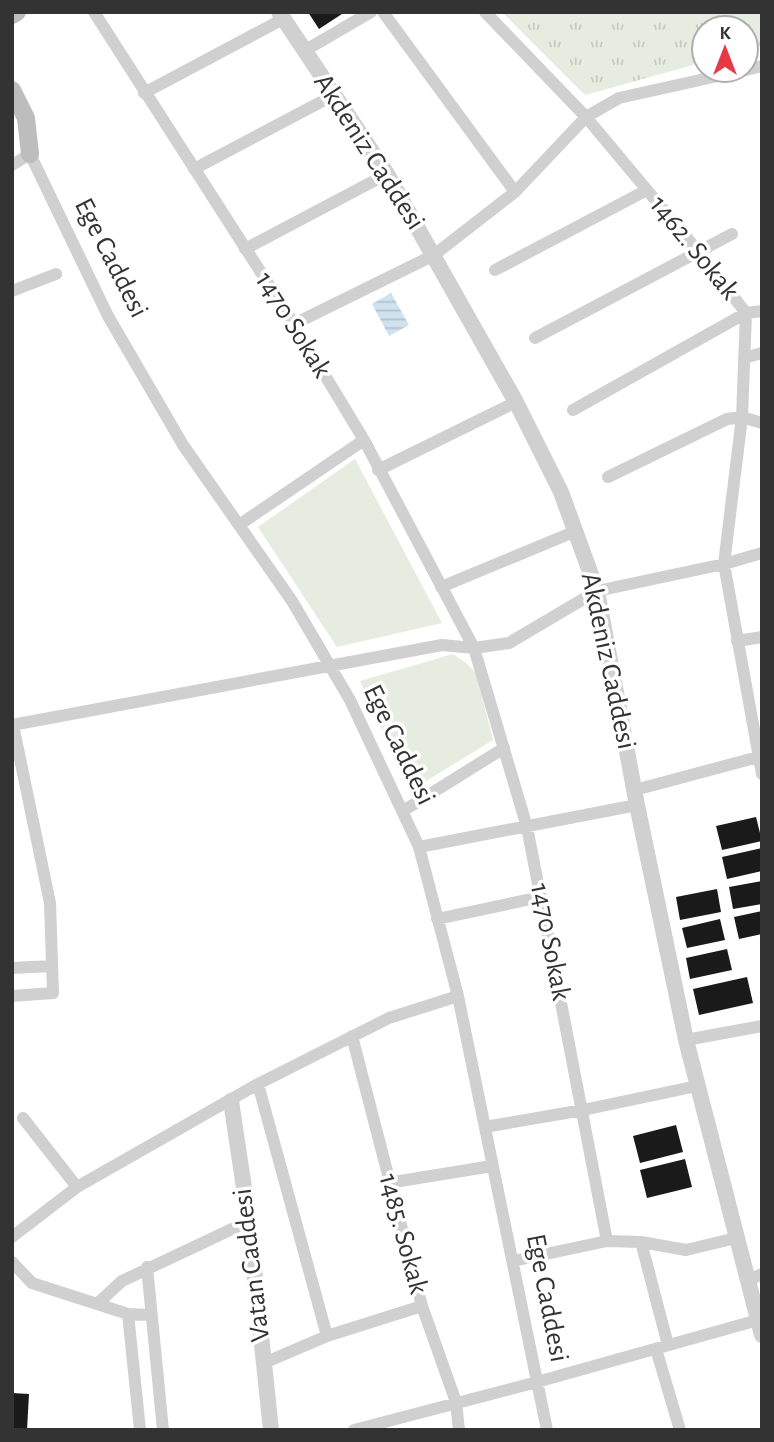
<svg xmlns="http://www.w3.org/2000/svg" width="774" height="1442" font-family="'Alegreya Sans',sans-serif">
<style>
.grass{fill:url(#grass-tufts)}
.park{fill:#e6ecdf}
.water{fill:url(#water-rules)}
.building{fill:#1a1a1a}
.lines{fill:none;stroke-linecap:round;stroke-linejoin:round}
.minor{stroke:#d0d0d0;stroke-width:12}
.tertiary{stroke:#d0d0d0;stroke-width:16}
.secondary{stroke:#bdbdbd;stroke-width:18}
.labels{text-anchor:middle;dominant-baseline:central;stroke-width:7;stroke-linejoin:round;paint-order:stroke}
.street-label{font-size:28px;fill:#333;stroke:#fff}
</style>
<defs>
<pattern id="grass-tufts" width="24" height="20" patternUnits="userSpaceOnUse" patternTransform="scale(1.75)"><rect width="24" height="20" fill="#e6ecdf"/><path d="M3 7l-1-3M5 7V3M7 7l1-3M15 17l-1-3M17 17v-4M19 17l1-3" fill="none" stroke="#c6cbc0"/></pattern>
<pattern id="water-rules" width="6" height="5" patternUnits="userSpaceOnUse" patternTransform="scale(1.75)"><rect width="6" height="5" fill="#cfe2ee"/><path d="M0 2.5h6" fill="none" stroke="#b2c2cd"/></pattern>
</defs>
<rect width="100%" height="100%" fill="#fff"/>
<path class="grass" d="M 502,12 L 762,12 L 762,46 L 746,51 L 746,28 L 704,28 L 704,62 L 585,95 Z"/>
<path class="park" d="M 355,459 L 442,623 L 337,647 L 258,527 Z
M 453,654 L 465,662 L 476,673 L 493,740 L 410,791 L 360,681 Z"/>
<path class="water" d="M 391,293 L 409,325 L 389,336 L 372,304 Z"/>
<path class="building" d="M 308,12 L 345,12 L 319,29 Z
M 756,817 L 762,841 L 722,850 L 716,826 Z
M 762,848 L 762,871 L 727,879 L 722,857 Z
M 762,881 L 762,904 L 733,909 L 729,887 Z
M 717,889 L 721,912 L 680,920 L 676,897 Z
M 762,911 L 762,934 L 739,939 L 734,917 Z
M 720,919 L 725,940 L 687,948 L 682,928 Z
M 727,949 L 732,970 L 690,979 L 686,958 Z
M 747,977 L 753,1003 L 699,1015 L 693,989 Z
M 676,1125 L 683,1152 L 640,1163 L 633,1136 Z
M 685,1159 L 692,1187 L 647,1198 L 640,1170 Z
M 12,1393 L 29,1394 L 27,1430 L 12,1430 Z"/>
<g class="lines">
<path class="minor" d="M 94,12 L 294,324 L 364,440 L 474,648
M 383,12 L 515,192
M 485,12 L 586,117 L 698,251 L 746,313 L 742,417 L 724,564 L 762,774
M 304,51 L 371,12
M 746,70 L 762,66
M 144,93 L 283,19
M 12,165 L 30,154 L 108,316 L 183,445 L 292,601 L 350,700 L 419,847 L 458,996 L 547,1430
M 194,169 L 334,95
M 245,249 L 387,174
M 495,270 L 647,190
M 12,291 L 56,274
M 294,324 L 434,255 L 515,192 L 586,117 L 619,98 L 745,70
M 535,338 L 732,234
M 744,358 L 762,353
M 573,410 L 746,313 L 762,311
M 378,470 L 516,402
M 608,477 L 727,419 L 742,417 L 762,423
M 239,525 L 364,440
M 441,587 L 576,531
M 737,641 L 762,637
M 12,725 L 442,645 L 474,648
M 635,790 L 762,756
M 403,811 L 504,748
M 419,847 L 637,805
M 437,919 L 541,897
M 12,968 L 52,966
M 12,996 L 53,993 L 50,903 L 13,725
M 352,1036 L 422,1306 L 456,1402 L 459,1430
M 686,1040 L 762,1026
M 258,1084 L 327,1336
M 23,1118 L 77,1187
M 485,1127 L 583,1110 L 697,1086
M 388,1183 L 492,1166
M 12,1237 L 77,1187 L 258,1084 L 389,1018 L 458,996
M 607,1241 L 527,827 L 474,648 L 509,643 L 597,591 L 724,564 L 762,553
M 641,1242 L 668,1345
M 513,1261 L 607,1241 L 641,1242 L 686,1250 L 736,1238
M 12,1262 L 32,1283 L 128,1314 L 150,1315
M 147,1267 L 163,1430
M 747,1281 L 762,1274
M 97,1304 L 122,1281 L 249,1221
M 128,1314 L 140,1430
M 656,1349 L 680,1430
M 264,1363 L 327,1336 L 422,1306
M 354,1430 L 537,1382 L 758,1320"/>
<path class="tertiary" d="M 279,12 L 387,174 L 516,402 L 561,492 L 597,591 L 637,805 L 686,1040 L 762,1335
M 231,1101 L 249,1221 L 271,1430"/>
<path class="secondary" d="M 12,15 L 17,12
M 12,90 L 26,118 L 30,154"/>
</g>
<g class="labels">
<g class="street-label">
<text transform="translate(369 152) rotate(57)">Akdeniz Caddesi</text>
<text transform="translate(694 248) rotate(51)">1462. Sokak</text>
<text transform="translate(111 258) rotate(63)">Ege Caddesi</text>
<text transform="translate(293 325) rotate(58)">1470 Sokak</text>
<text transform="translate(608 661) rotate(78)">Akdeniz Caddesi</text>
<text transform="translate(399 745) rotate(64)">Ege Caddesi</text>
<text transform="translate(550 942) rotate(79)">1470 Sokak</text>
<text transform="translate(403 1234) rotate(75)">1485. Sokak</text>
<text transform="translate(252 1265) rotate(-97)">Vatan Caddesi</text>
<text transform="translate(547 1298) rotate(79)">Ege Caddesi</text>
</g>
</g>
<rect width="774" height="1442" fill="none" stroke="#333333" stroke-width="28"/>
<g transform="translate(725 49)"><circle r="33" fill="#ffffff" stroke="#adadad" stroke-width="2"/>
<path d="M0-5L12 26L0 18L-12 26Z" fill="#e63946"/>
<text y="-10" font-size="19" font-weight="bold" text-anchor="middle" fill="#333333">K</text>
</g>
</svg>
